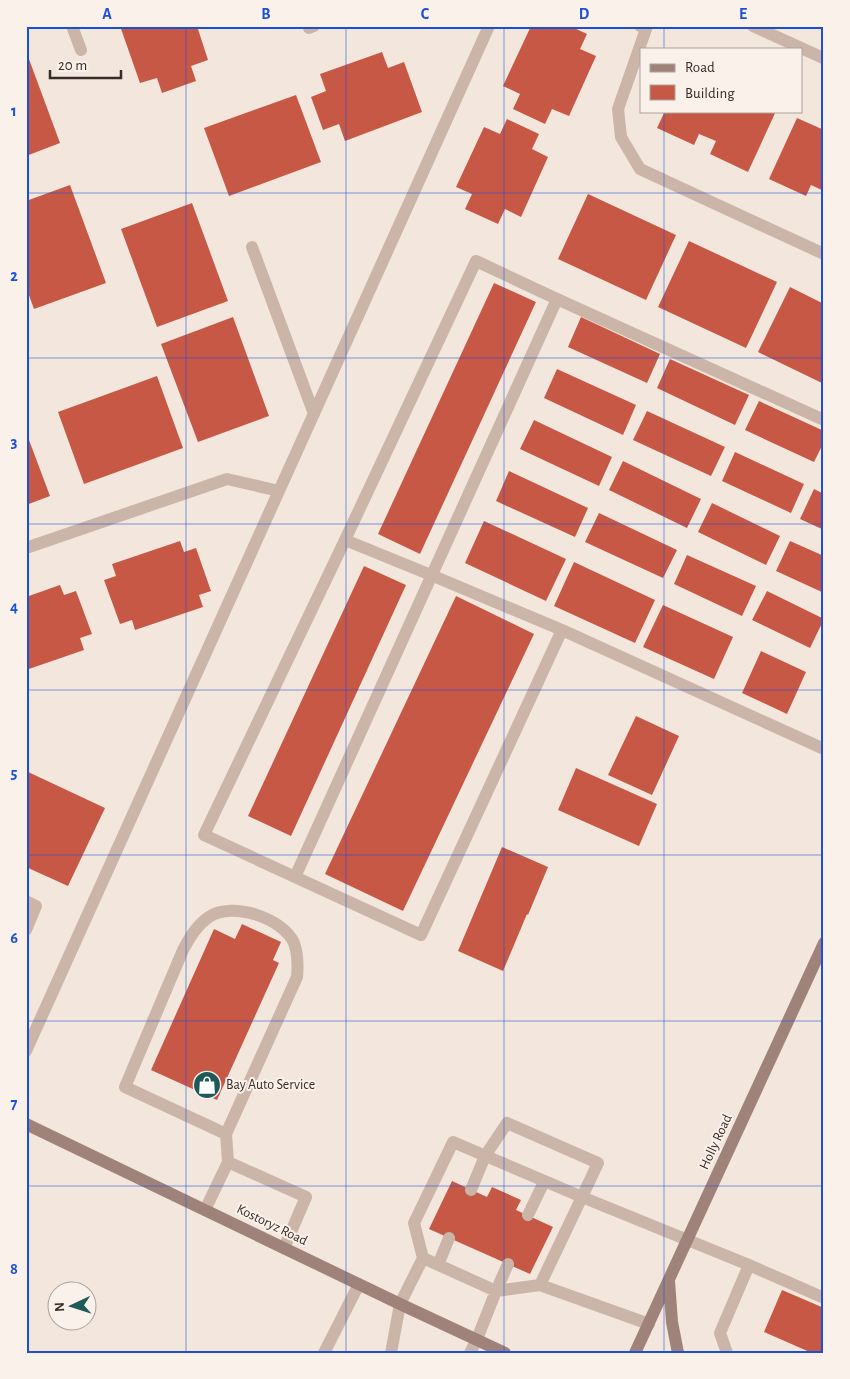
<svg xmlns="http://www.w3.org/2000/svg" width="850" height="1379" font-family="'Alegreya Sans',sans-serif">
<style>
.building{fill:#c85846}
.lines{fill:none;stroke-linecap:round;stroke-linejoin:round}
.lane{stroke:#cbb5a8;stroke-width:12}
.street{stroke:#cbb5a8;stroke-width:12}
.secondary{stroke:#9f837a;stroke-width:12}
.grid{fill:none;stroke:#1d4ed8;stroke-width:1;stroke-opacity:0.55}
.labels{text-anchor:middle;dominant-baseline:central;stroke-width:4;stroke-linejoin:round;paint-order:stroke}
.poi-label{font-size:14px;fill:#382c29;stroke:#faf1ea;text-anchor:start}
.street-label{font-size:14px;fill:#382c29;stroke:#faf1ea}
.neatline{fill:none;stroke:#1d4ed8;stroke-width:2}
.grid-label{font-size:16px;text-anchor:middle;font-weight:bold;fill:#1d4ed8}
</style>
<rect width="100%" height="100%" fill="#f3e6dd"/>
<path class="building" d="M 120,26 L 197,26 L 208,60 L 191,66 L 196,81 L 162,93 L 157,78 L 140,83 Z
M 531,26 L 570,26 L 587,34 L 580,49 L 596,56 L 569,116 L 552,109 L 545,124 L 513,109 L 520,94 L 503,86 Z
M 26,51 L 60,143 L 26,156 Z
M 382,52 L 388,68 L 404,62 L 422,112 L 345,141 L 339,124 L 323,130 L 311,97 L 326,91 L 320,74 Z
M 296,95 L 321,162 L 229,196 L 204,128 Z
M 665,111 L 776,111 L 748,172 L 710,154 L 716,141 L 699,134 L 694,145 L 657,128 Z
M 797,118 L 824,130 L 824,191 L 811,185 L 806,196 L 769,179 Z
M 507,119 L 539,134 L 532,149 L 548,157 L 521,217 L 505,209 L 498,224 L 465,209 L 472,194 L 456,187 L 484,127 L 500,134 Z
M 70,185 L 106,283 L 34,309 L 26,287 L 26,201 Z
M 588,194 L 676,235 L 646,300 L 558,259 Z
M 192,203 L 228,301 L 157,327 L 121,229 Z
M 689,241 L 777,282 L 746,348 L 658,307 Z
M 494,283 L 536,302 L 420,554 L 378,534 Z
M 790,287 L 824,304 L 824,384 L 758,352 Z
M 233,317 L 269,416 L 198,442 L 161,344 Z
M 581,317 L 660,354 L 647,383 L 568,347 Z
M 670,359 L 749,395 L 735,425 L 657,388 Z
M 557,369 L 636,405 L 623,435 L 544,398 Z
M 157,376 L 183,448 L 84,484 L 58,412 Z
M 759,401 L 824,431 L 824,442 L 814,462 L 745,430 Z
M 647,411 L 725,447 L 711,476 L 633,440 Z
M 534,420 L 612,457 L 599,486 L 520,449 Z
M 26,432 L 50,496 L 26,505 Z
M 735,452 L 804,484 L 791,513 L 722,481 Z
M 623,461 L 701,499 L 687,528 L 609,490 Z
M 509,471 L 588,508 L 575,537 L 496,501 Z
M 814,489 L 824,494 L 824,530 L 800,519 Z
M 712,503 L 780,536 L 766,565 L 698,532 Z
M 599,513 L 677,550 L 663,578 L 585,542 Z
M 484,521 L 566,559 L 546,601 L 465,563 Z
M 180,541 L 184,552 L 196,548 L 211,591 L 199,595 L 203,607 L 135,630 L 132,620 L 120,624 L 104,580 L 116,576 L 112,564 Z
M 790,541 L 824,556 L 824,593 L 776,571 Z
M 687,555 L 756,586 L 742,616 L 674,584 Z
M 574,562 L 655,600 L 635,643 L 554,606 Z
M 364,566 L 406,585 L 291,836 L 248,816 Z
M 60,585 L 64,595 L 76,591 L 92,634 L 80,638 L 84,650 L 26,670 L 26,597 Z
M 767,591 L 824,619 L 810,648 L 752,620 Z
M 456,596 L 534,634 L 403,911 L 325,874 Z
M 663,605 L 733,637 L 714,679 L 643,647 Z
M 761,651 L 806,672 L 787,714 L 742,693 Z
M 636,716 L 679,736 L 652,795 L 608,775 Z
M 576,768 L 657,804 L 639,846 L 558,810 Z
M 26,771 L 105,808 L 68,886 L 26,867 Z
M 502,847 L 548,867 L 528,915 L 527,914 L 503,971 L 458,951 Z
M 242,924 L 281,942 L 273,960 L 279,963 L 217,1100 L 151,1070 L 214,929 L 235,939 Z
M 452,1181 L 487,1197 L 492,1187 L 521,1200 L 516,1210 L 553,1227 L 530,1274 L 429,1229 Z
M 782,1290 L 824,1308 L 824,1353 L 812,1353 L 764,1332 Z"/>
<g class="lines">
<path class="lane" d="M 557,299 L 824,420
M 345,540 L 431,575 L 562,630
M 295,877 L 557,299 L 476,261 L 345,540 L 204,835 L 421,935 L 562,630 L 824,749
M 26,901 L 36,906 L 26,930
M 228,1162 L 306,1197 L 284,1248
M 205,1210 L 228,1162 L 226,1134 L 297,977 C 298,966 298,954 294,943 C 283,918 232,901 209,917 C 197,925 190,937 183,950 L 125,1087 L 226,1134
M 528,1215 L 544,1182
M 423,1258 L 414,1223 L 453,1142 C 496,1160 539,1179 582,1197 L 598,1163 L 507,1123 L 485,1156 L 471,1190
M 438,1265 L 449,1238
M 540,1285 L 582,1197 L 749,1265 L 824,1298
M 496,1291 L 540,1285 L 649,1324
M 496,1291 L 508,1264
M 324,1353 L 359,1284
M 391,1353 L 400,1304 L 423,1258 L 496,1291 L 477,1339 L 470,1353
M 727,1353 L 720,1333 L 749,1265"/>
<path class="street" d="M 72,26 L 81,50
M 640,26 L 646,29 L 618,109 L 621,137 L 640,169 L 824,254
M 753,26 L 823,58
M 309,28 L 314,26
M 252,247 L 314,414
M 26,548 L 227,479 L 279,491
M 26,1051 L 489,26"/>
<path class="secondary" d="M 26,1124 L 400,1304 L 505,1353
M 669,1281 L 672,1322 L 678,1353
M 635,1353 L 824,943"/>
</g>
<path class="grid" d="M 186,26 L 186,1353M 346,26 L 346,1353M 504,26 L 504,1353M 664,26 L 664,49M 664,111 L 664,1353M 26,193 L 824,193M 26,358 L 824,358M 26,524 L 824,524M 26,690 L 824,690M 26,855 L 824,855M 26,1021 L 824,1021M 26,1186 L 824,1186"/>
<defs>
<g id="shop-disc" transform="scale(1.4375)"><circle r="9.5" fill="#1d5a58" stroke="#faf1ea"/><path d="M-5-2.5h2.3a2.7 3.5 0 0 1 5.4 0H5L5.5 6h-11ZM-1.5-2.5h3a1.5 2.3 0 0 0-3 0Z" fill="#fff"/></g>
</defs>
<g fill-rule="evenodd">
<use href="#shop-disc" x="207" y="1085"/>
</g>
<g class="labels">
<g class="poi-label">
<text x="226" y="1085">Bay Auto Service</text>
</g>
<g class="street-label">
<text transform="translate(716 1142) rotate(-65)">Holly Road</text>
<text transform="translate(272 1225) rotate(26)">Kostoryz Road</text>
</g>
</g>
<rect width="850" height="1379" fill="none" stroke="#faf1ea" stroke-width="55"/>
<rect x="640" y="48" width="162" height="65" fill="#faf1ea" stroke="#aca29d"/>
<rect x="650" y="64" width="25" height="8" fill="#9f837a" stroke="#aca29d"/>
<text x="685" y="72" font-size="15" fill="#382c29">Road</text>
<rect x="650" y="85" width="25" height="15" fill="#c85846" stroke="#aca29d"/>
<text x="685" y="98" font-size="15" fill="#382c29">Building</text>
<g transform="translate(72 1306) rotate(266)"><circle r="24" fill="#faf1ea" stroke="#aca29d"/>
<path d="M0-4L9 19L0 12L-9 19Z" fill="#1d5a58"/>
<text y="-8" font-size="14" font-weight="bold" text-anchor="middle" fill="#382c29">N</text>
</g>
<path d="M50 70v8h71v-8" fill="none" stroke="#382c29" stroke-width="2.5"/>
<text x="58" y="70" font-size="15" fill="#382c29" stroke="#faf1ea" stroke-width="4" paint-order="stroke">20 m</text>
<rect x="28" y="28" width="794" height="1324" class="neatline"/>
<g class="grid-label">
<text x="107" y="19">A</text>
<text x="266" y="19">B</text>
<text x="425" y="19">C</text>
<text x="584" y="19">D</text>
<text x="743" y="19">E</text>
<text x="14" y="116">1</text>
<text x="14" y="281">2</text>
<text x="14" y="447">3</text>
<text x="14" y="612">4</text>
<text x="14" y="778">5</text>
<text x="14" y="943">6</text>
<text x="14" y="1109">7</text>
<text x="14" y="1274">8</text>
</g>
</svg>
